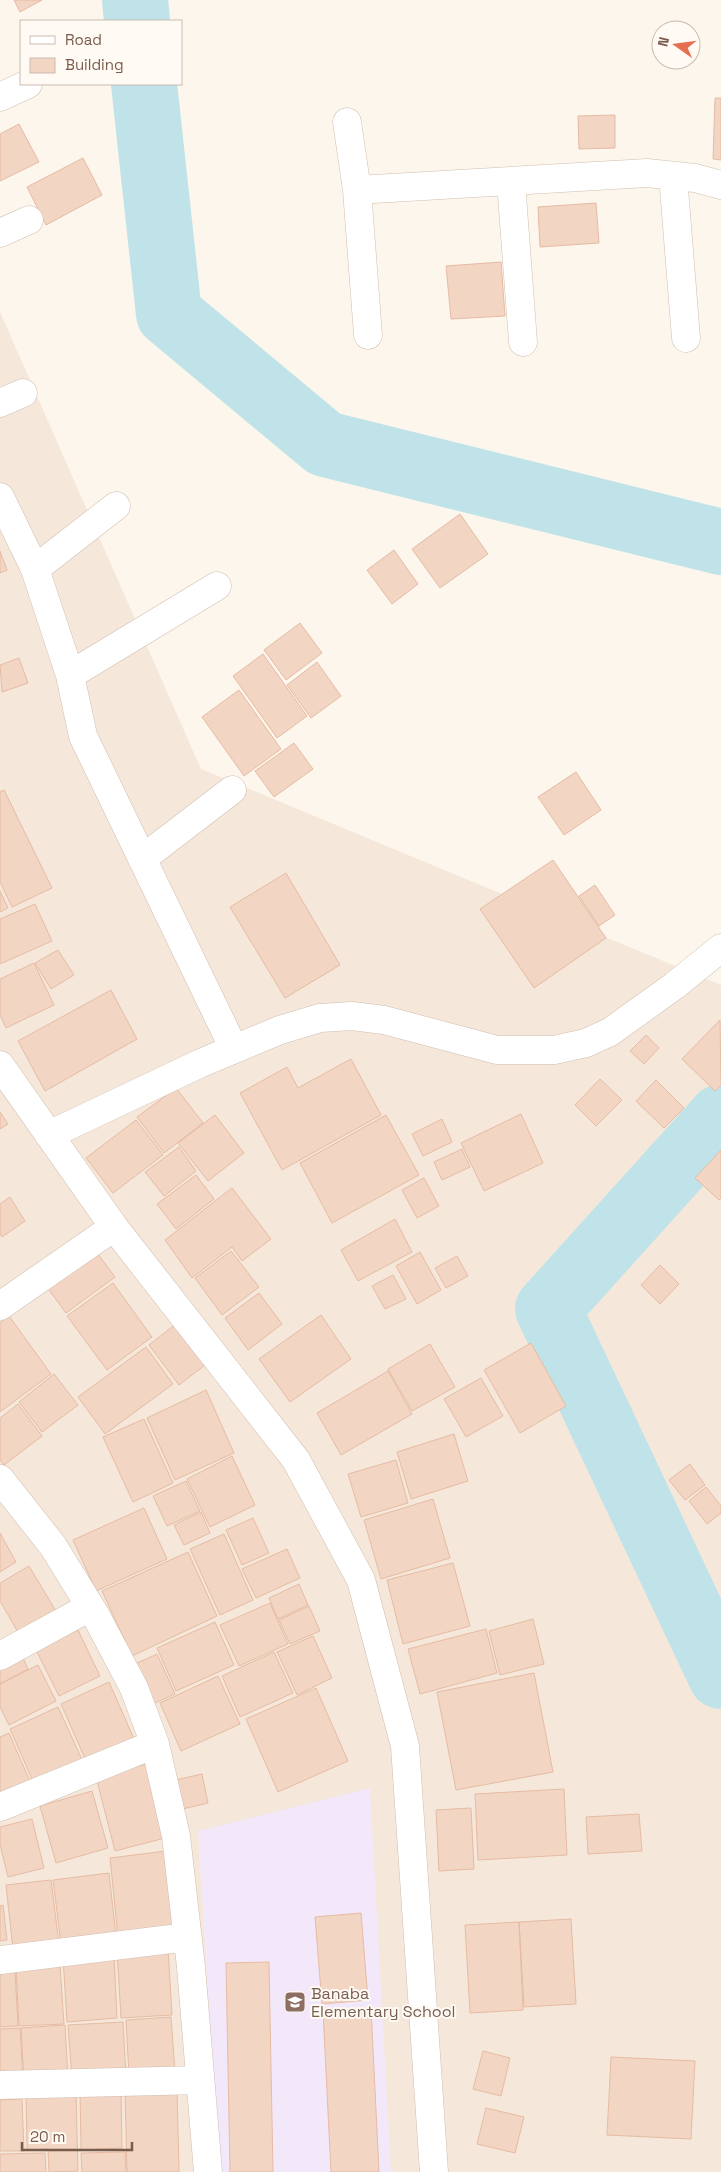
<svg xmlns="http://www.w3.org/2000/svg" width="721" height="2172" font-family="'Space Grotesk',sans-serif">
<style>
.residential{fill:#f5e8da}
.education{fill:#f3e8fa}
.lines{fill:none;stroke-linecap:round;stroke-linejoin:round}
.river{stroke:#bfe3e8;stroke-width:66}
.building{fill:#f3d5c3;stroke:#e6bba3}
.minor-casing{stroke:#d1beb0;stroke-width:29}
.tertiary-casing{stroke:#d1beb0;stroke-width:29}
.minor{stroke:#fff;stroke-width:28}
.tertiary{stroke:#fff;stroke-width:28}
.labels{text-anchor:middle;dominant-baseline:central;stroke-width:4;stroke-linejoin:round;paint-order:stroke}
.education-label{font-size:16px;fill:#785e54;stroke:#fffaf3;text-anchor:start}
</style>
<rect width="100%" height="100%" fill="#fdf6ec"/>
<path class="residential" d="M 0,312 L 201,769 L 721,985 L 721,2172 L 0,2172 Z"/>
<path class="education" d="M 370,1788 L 391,2172 L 219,2172 L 198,1831 Z"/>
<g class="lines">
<path class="river" d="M 135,0 L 137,21
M 144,84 L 169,314 L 325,444 L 721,542
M 721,1117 L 548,1309 L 721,1676"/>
</g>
<path class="building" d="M 14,0 L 42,0 L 20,12 Z
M 715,98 L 721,98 L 721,160 L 713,159 Z
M 615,115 L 615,148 L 579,149 L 578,116 Z
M 19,124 L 39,162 L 0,181 L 0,134 Z
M 83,158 L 102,195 L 46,225 L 27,187 Z
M 596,203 L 599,243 L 540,247 L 538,207 Z
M 501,262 L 505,316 L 451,319 L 446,266 Z
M 460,514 L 488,554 L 440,588 L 412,549 Z
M 394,550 L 418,584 L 392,604 L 367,570 Z
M 0,551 L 7,570 L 0,573 Z
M 300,623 L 322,653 L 286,680 L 264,650 Z
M 263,654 L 307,716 L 277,738 L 233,676 Z
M 19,658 L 28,683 L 2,692 L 0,665 Z
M 317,662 L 341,696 L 311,718 L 287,685 Z
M 239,690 L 281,749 L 244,776 L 202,717 Z
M 294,743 L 313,769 L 274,797 L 255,771 Z
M 576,772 L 601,810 L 564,835 L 538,797 Z
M 4,790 L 52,888 L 12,907 L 0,882 L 0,792 Z
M 553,860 L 606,938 L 534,988 L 480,909 Z
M 286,873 L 340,965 L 285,998 L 230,907 Z
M 595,885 L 615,915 L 599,926 L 579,896 Z
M 0,891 L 8,908 L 0,912 Z
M 35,904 L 52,941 L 0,964 L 0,919 Z
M 58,950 L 74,975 L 51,989 L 35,963 Z
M 34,963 L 54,1005 L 6,1028 L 0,1015 L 0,979 Z
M 111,990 L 137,1039 L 45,1091 L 18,1041 Z
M 720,1020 L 721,1085 L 715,1091 L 682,1059 Z
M 646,1035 L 659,1048 L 644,1064 L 630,1051 Z
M 351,1059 L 381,1115 L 282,1170 L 240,1093 L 287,1067 L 298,1088 Z
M 600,1079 L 622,1100 L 596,1126 L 575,1105 Z
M 656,1080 L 684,1108 L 664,1128 L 636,1101 Z
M 176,1088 L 203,1123 L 164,1153 L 137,1117 Z
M 0,1112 L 8,1124 L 0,1129 Z
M 521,1114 L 543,1163 L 484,1191 L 461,1143 Z
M 215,1115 L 244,1153 L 208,1181 L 178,1143 Z
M 386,1115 L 419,1175 L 332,1223 L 300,1163 Z
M 442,1119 L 452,1142 L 423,1156 L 412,1134 Z
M 136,1120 L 163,1155 L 113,1193 L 86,1158 Z
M 179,1147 L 196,1171 L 164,1196 L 145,1172 Z
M 462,1149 L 470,1167 L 442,1180 L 434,1162 Z
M 721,1150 L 721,1198 L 719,1200 L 695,1178 Z
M 196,1175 L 214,1199 L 176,1229 L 157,1204 Z
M 424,1178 L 439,1206 L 417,1218 L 402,1190 Z
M 232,1188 L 271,1239 L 242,1261 L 232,1247 L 192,1278 L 165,1240 Z
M 10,1197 L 25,1221 L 2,1237 L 0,1234 L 0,1204 Z
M 395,1219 L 412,1252 L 358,1281 L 341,1250 Z
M 95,1250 L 115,1277 L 66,1313 L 46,1286 Z
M 231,1251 L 259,1287 L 222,1315 L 195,1278 Z
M 420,1252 L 441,1290 L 417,1304 L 396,1266 Z
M 457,1256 L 468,1276 L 446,1288 L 435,1268 Z
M 660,1265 L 679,1284 L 660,1304 L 641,1285 Z
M 393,1275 L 406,1299 L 385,1309 L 372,1286 Z
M 113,1283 L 152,1337 L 107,1370 L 67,1316 Z
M 259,1293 L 282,1324 L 248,1350 L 225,1318 Z
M 321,1315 L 351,1359 L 290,1402 L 259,1359 Z
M 9,1316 L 51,1374 L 0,1412 L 0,1323 Z
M 176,1324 L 205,1365 L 179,1385 L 149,1345 Z
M 531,1343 L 566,1406 L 520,1433 L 484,1370 Z
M 430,1344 L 455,1387 L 412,1411 L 388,1369 Z
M 146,1347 L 173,1384 L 105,1434 L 78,1397 Z
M 388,1371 L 412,1414 L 341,1455 L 317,1413 Z
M 54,1374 L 78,1405 L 42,1432 L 19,1402 Z
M 481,1378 L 503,1416 L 466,1437 L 444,1399 Z
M 206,1390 L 234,1453 L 175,1480 L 147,1418 Z
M 18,1404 L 42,1436 L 4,1465 L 0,1460 L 0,1418 Z
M 144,1419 L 173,1483 L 133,1502 L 103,1437 Z
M 454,1434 L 468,1481 L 411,1499 L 397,1452 Z
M 232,1456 L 255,1505 L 210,1527 L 187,1479 Z
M 396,1460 L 408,1503 L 361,1517 L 348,1474 Z
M 690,1464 L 705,1485 L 685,1500 L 669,1480 Z
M 186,1481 L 200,1511 L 167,1526 L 153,1496 Z
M 706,1487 L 721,1506 L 721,1513 L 707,1524 L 689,1501 Z
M 433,1499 L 450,1558 L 381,1579 L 364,1520 Z
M 144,1508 L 167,1559 L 96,1591 L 73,1540 Z
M 201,1512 L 210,1533 L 184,1545 L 174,1525 Z
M 253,1518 L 269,1553 L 242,1565 L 226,1530 Z
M 0,1533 L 16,1562 L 0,1572 Z
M 224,1534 L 253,1600 L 220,1615 L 190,1549 Z
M 287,1549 L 300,1578 L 256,1598 L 242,1569 Z
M 188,1552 L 217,1616 L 132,1656 L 102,1591 Z
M 453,1563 L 470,1626 L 403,1644 L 387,1580 Z
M 29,1566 L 60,1618 L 23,1641 L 0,1601 L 0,1583 Z
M 299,1584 L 308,1605 L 278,1619 L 269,1598 Z
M 270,1603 L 288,1644 L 239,1666 L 220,1625 Z
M 309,1606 L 320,1631 L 290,1644 L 279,1620 Z
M 533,1619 L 544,1664 L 500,1675 L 489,1631 Z
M 215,1622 L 234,1665 L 176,1691 L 157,1648 Z
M 486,1629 L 497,1673 L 420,1694 L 408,1649 Z
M 78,1630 L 100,1676 L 59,1696 L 36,1650 Z
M 313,1636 L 332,1678 L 297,1695 L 277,1652 Z
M 19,1649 L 28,1669 L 0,1684 L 0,1659 Z
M 274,1652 L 293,1693 L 240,1717 L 222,1676 Z
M 157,1654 L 175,1694 L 153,1704 L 135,1664 Z
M 38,1665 L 56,1701 L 9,1725 L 0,1707 L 0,1684 Z
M 534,1673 L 553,1772 L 456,1790 L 437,1692 Z
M 218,1676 L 240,1724 L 181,1751 L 160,1703 Z
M 109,1682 L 134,1739 L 86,1761 L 61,1704 Z
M 316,1688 L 348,1761 L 278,1792 L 246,1719 Z
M 58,1707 L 84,1764 L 35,1786 L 10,1729 Z
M 9,1733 L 32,1786 L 0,1800 L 0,1737 Z
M 150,1763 L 169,1837 L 115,1851 L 96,1777 Z
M 202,1774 L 208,1803 L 178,1810 L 171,1781 Z
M 564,1789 L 567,1855 L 478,1860 L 475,1794 Z
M 92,1791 L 108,1848 L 56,1863 L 40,1806 Z
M 471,1808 L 474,1869 L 439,1871 L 436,1810 Z
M 639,1814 L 642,1851 L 588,1854 L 586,1817 Z
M 32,1819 L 44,1868 L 8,1877 L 0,1845 L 0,1827 Z
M 166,1851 L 176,1930 L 118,1937 L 110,1858 Z
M 109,1873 L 116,1936 L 61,1943 L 53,1880 Z
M 51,1880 L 59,1944 L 13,1950 L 6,1885 Z
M 3,1905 L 7,1940 L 0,1941 L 0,1906 Z
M 361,1913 L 368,2000 L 322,2004 L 315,1917 Z
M 571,1919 L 576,2004 L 524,2007 L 519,1922 Z
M 519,1922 L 523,2010 L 470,2013 L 465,1925 Z
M 168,1948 L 172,2015 L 121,2018 L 117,1951 Z
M 114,1955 L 117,2018 L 67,2022 L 63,1957 Z
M 269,1962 L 273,2172 L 230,2172 L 226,1963 Z
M 60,1965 L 64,2024 L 19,2026 L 16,1968 Z
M 15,1970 L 18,2026 L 0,2027 L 0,1971 Z
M 371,2008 L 379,2172 L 331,2172 L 323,2011 Z
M 171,2017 L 175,2072 L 129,2075 L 126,2020 Z
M 123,2022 L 126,2075 L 72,2078 L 68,2025 Z
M 65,2025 L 68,2078 L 24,2081 L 21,2028 Z
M 20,2028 L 23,2079 L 0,2081 L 0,2029 Z
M 483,2051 L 510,2058 L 501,2096 L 473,2089 Z
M 611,2057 L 695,2061 L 691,2139 L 607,2135 Z
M 121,2090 L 122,2148 L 81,2150 L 80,2091 Z
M 177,2090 L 179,2172 L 127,2172 L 125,2091 Z
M 76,2093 L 78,2171 L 49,2172 L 48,2149 L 27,2150 L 26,2094 Z
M 22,2099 L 24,2151 L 0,2151 L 0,2100 Z
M 486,2108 L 524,2117 L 515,2153 L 477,2144 Z
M 125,2152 L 126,2172 L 82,2172 L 81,2153 Z
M 45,2153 L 46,2172 L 0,2172 L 0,2154 Z"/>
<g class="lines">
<g class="minor-casing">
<path id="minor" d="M 0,97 L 28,84
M 347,122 L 357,190 L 368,335
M 673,176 L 686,338
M 511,182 L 523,342
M 357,190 L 647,173 L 695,178 L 721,185
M 0,233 L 29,220
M 0,403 L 23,393
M 0,497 L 35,569 L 70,675 L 83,736 L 234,1049
M 35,569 L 116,506
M 70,675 L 217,586
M 142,859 L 232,790
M 49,1135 L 201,1063 L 280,1030 L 320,1018 L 352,1016 L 384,1020 L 497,1050 L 554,1050 L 586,1043 L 610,1032 L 674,986 L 721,948
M 0,1306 L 114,1227
M 0,1479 L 53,1546 L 96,1616 L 134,1688 L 155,1744 L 176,1836 L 191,1967 L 208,2172
M 0,1656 L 90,1607
M 0,1807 L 155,1744
M 0,1960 L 187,1937
M 0,2085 L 200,2080"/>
</g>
<g class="tertiary-casing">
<path id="tertiary" d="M 0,1065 L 114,1227 L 296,1460 L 361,1580 L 405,1746 L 434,2172"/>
</g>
<use href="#minor" class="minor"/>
<use href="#tertiary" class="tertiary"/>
</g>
<defs>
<g id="school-square" transform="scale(1.125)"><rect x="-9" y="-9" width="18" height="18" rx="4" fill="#8d6e63" stroke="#fffaf3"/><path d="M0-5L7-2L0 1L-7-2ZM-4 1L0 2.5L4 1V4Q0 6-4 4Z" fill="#fff"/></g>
</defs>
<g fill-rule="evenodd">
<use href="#school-square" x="295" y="2002"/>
</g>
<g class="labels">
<g class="education-label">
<text x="311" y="1993">Banaba<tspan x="311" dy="18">Elementary School</tspan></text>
</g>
</g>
<rect x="20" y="20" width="162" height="65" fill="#fffaf3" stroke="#cabbb1"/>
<rect x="30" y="36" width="25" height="8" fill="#ffffff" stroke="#cabbb1"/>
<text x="65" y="45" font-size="15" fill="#7a5c4d">Road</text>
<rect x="30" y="58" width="25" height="15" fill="#f3d5c3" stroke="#cabbb1"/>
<text x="65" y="70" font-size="15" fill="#7a5c4d">Building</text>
<g transform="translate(676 45) rotate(284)"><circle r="24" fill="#fffaf3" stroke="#cabbb1"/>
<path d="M0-4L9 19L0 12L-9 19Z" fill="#e76f51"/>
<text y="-8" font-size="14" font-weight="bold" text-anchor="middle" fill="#7a5c4d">N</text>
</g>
<path d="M22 2142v8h110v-8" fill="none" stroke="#7a5c4d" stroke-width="2.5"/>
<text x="30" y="2142" font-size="15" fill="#7a5c4d" stroke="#fffaf3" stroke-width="4" paint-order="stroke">20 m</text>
</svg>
